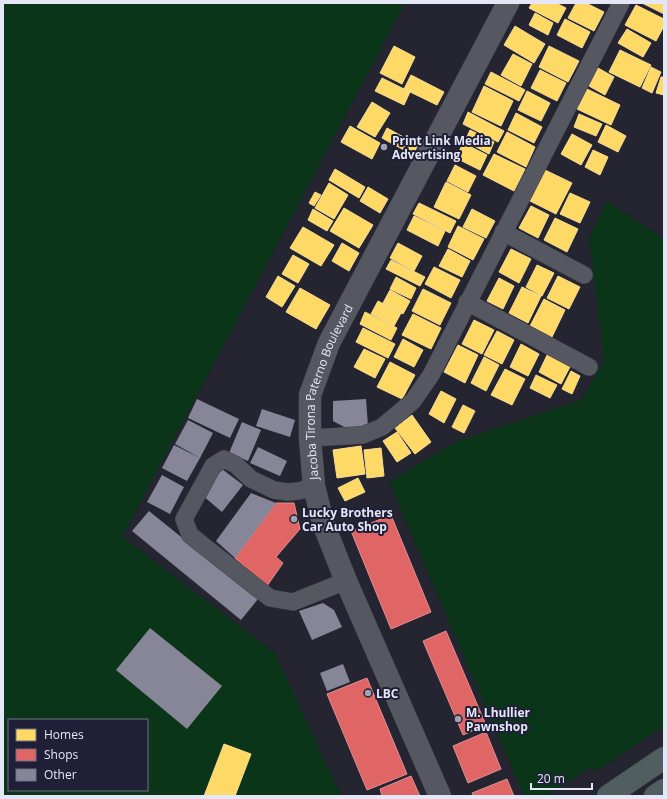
<svg xmlns="http://www.w3.org/2000/svg" width="667" height="799" font-family="'Open Sans',sans-serif">
<style>
.green{fill:#0b3519;fill-rule:evenodd}
.homes{fill:#ffd966;stroke:#f7dd92}
.shops{fill:#e06666;stroke:#e28d92}
.building{fill:#878698}
.lines{fill:none;stroke-linecap:round;stroke-linejoin:round}
.street-casing{stroke:#42424e;stroke-width:18}
.secondary-casing{stroke:#42424e;stroke-width:23}
.highway-casing{stroke:#42424e;stroke-width:23}
.street{stroke:#565861;stroke-width:17}
.secondary{stroke:#565861;stroke-width:22}
.highway{stroke:#505e60;stroke-width:22}
.poi-dot{fill:#a2a3b2;stroke:#1f2038;stroke-width:1.5}
.labels{text-anchor:middle;dominant-baseline:central;stroke-width:4;stroke-linejoin:round;paint-order:stroke}
.poi-label{font-size:12px;font-weight:bold;fill:#e5e7f7;stroke:#1f2038;text-anchor:start}
.street-label{font-size:12px;fill:#e5e7f7;stroke:#1f2038}
</style>
<rect width="100%" height="100%" fill="#252532"/>
<path class="green" d="M 3,3 L 405,3 L 122,537 L 275,653 L 341,796 L 3,796 ZM 9,720 L 147,720 L 147,790 L 9,790 Z
M 607,201 L 664,239 L 664,726 L 597,771 L 592,766 L 549,794 L 550,796 L 524,796 L 389,482 L 455,442 L 581,400 L 604,361 L 589,238 Z"/>
<path class="homes" d="M 532,3 L 556,3 L 566,8 L 558,23 L 529,8 Z
M 576,3 L 586,3 L 604,12 L 594,31 L 568,18 Z
M 642,3 L 664,3 L 664,14 Z
M 636,5 L 664,19 L 664,26 L 656,41 L 625,25 Z
M 535,13 L 553,23 L 548,35 L 529,25 Z
M 565,19 L 590,32 L 582,48 L 557,35 Z
M 515,26 L 545,44 L 534,63 L 504,45 Z
M 627,29 L 651,43 L 643,57 L 618,43 Z
M 394,46 L 415,57 L 402,84 L 380,73 Z
M 549,46 L 579,61 L 568,82 L 539,67 Z
M 620,50 L 651,65 L 640,87 L 609,72 Z
M 513,54 L 532,64 L 521,86 L 501,75 Z
M 651,67 L 661,72 L 652,93 L 642,88 Z
M 598,68 L 614,77 L 605,95 L 589,86 Z
M 540,70 L 566,83 L 557,101 L 531,88 Z
M 491,72 L 525,90 L 519,101 L 485,84 Z
M 411,75 L 444,92 L 437,105 L 404,89 Z
M 661,77 L 664,77 L 664,95 L 656,93 Z
M 382,78 L 410,92 L 404,105 L 375,91 Z
M 484,86 L 513,101 L 501,126 L 472,112 Z
M 587,89 L 620,105 L 611,125 L 577,109 Z
M 527,91 L 550,103 L 541,121 L 518,110 Z
M 372,102 L 390,113 L 375,137 L 357,127 Z
M 468,112 L 504,131 L 498,142 L 463,124 Z
M 516,113 L 542,127 L 534,143 L 508,130 Z
M 579,114 L 602,124 L 596,136 L 574,127 Z
M 606,125 L 626,136 L 618,152 L 598,142 Z
M 350,126 L 380,143 L 372,159 L 341,142 Z
M 387,128 L 418,145 L 413,155 L 382,138 Z
M 470,130 L 494,142 L 489,154 L 465,141 Z
M 507,132 L 535,147 L 526,167 L 497,152 Z
M 572,134 L 592,145 L 581,165 L 561,154 Z
M 463,143 L 487,155 L 480,170 L 456,158 Z
M 593,150 L 608,157 L 600,175 L 585,167 Z
M 494,154 L 525,169 L 514,191 L 483,175 Z
M 455,165 L 476,176 L 468,192 L 447,181 Z
M 335,169 L 365,187 L 359,198 L 329,180 Z
M 545,170 L 572,183 L 556,214 L 530,201 Z
M 446,182 L 471,195 L 459,219 L 434,207 Z
M 329,183 L 348,195 L 334,219 L 315,208 Z
M 368,187 L 388,199 L 380,213 L 360,201 Z
M 315,192 L 321,195 L 314,206 L 309,203 Z
M 570,193 L 590,202 L 580,223 L 560,214 Z
M 419,203 L 456,221 L 450,233 L 413,214 Z
M 531,206 L 549,215 L 538,238 L 519,228 Z
M 344,208 L 373,225 L 359,248 L 330,231 Z
M 313,209 L 333,221 L 327,231 L 308,220 Z
M 472,209 L 495,221 L 486,238 L 463,227 Z
M 414,216 L 445,231 L 438,246 L 407,230 Z
M 555,218 L 578,229 L 567,252 L 544,240 Z
M 458,226 L 484,239 L 473,260 L 448,247 Z
M 303,227 L 334,245 L 321,266 L 290,248 Z
M 342,243 L 359,253 L 349,271 L 332,261 Z
M 398,243 L 422,256 L 414,271 L 390,258 Z
M 448,249 L 470,261 L 462,277 L 439,266 Z
M 511,249 L 531,259 L 519,283 L 499,272 Z
M 293,255 L 309,264 L 298,283 L 282,274 Z
M 391,260 L 425,277 L 420,286 L 386,269 Z
M 537,265 L 554,273 L 542,296 L 526,287 Z
M 434,267 L 460,280 L 451,298 L 425,284 Z
M 278,276 L 295,286 L 282,307 L 266,297 Z
M 558,276 L 580,287 L 569,309 L 547,298 Z
M 396,277 L 416,288 L 411,299 L 390,289 Z
M 499,278 L 514,286 L 503,309 L 487,301 Z
M 522,287 L 541,296 L 528,323 L 509,313 Z
M 300,288 L 330,305 L 316,329 L 286,312 Z
M 423,289 L 451,303 L 440,325 L 412,311 Z
M 390,290 L 410,301 L 403,314 L 383,303 Z
M 544,299 L 565,310 L 551,339 L 529,328 Z
M 378,301 L 401,313 L 394,326 L 371,314 Z
M 365,312 L 397,328 L 391,340 L 360,324 Z
M 413,314 L 441,328 L 431,349 L 402,335 Z
M 474,320 L 494,330 L 482,354 L 462,344 Z
M 363,328 L 395,344 L 388,358 L 356,342 Z
M 497,331 L 514,340 L 502,364 L 484,355 Z
M 403,339 L 423,350 L 414,367 L 394,357 Z
M 521,344 L 539,354 L 528,376 L 510,367 Z
M 458,345 L 478,355 L 465,383 L 444,372 Z
M 364,349 L 385,359 L 375,378 L 354,367 Z
M 549,351 L 572,363 L 561,384 L 539,372 Z
M 484,357 L 499,365 L 486,391 L 471,383 Z
M 390,362 L 415,375 L 402,399 L 377,387 Z
M 505,369 L 525,379 L 512,405 L 491,395 Z
M 571,371 L 580,376 L 572,394 L 562,389 Z
M 536,375 L 557,385 L 550,398 L 530,388 Z
M 441,391 L 456,399 L 444,423 L 429,414 Z
M 463,405 L 475,411 L 464,433 L 452,427 Z
M 412,415 L 431,442 L 415,454 L 395,428 Z
M 397,432 L 411,453 L 397,462 L 383,441 Z
M 361,446 L 365,474 L 337,478 L 333,450 Z
M 381,448 L 384,476 L 367,478 L 364,450 Z
M 358,478 L 365,492 L 345,501 L 338,488 Z
M 224,744 L 251,754 L 235,796 L 204,796 Z"/>
<path class="shops" d="M 276,503 L 294,503 L 300,529 L 276,557 L 283,563 L 267,586 L 235,558 Z
M 391,515 L 431,612 L 391,629 L 351,531 Z
M 446,631 L 486,725 L 463,735 L 423,641 Z
M 367,678 L 407,774 L 367,790 L 327,694 Z
M 486,732 L 501,769 L 468,783 L 453,746 Z
M 411,776 L 420,796 L 381,796 L 382,796 L 380,789 Z
M 507,779 L 514,796 L 473,796 L 472,793 Z"/>
<path class="building" d="M 197,399 L 239,419 L 230,438 L 188,418 Z
M 366,399 L 368,426 L 346,428 L 333,421 L 333,401 Z
M 262,409 L 295,420 L 290,437 L 256,426 Z
M 188,420 L 213,433 L 200,458 L 175,444 Z
M 242,422 L 261,430 L 248,461 L 229,453 Z
M 174,445 L 200,458 L 187,481 L 162,468 Z
M 258,447 L 287,461 L 280,476 L 250,463 Z
M 222,469 L 243,485 L 222,512 L 202,495 Z
M 162,475 L 184,487 L 170,514 L 147,502 Z
M 251,493 L 276,503 L 235,558 L 216,541 Z
M 149,511 L 258,599 L 241,620 L 132,531 Z
M 323,603 L 334,610 L 342,627 L 312,640 L 299,611 Z
M 150,628 L 222,686 L 187,729 L 116,670 Z
M 343,664 L 350,682 L 327,691 L 320,673 Z"/>
<g class="lines">
<g class="street-casing">
<path id="street" d="M 503,232 L 584,275
M 467,302 L 589,367
M 310,438 L 363,435 L 382,427 L 413,401 L 431,375 L 621,3
M 314,486 L 299,491 L 287,492 L 274,490 L 251,479 L 236,465 L 224,459 L 213,466 L 184,519 L 190,535 L 270,598 L 293,602 L 346,581"/>
</g>
<g class="secondary-casing">
<g id="secondary">
<path id="s1" d="M 440,796 L 346,581 L 323,523 L 314,486 L 310,438 L 310,395 L 329,343 L 508,3"/>
</g>
</g>
<g class="highway-casing">
<path id="highway" d="M 608,796 L 664,758
M 655,796 L 664,790"/>
</g>
<use href="#street" class="street"/>
<use href="#secondary" class="secondary"/>
<use href="#highway" class="highway"/>
</g>
<g class="poi-dot">
<circle cx="384" cy="147" r="4"/>
<circle cx="294" cy="519" r="4"/>
<circle cx="368" cy="693" r="4"/>
<circle cx="458" cy="719" r="4"/>
</g>
<g class="labels">
<g class="poi-label">
<text x="392" y="140">Print Link Media<tspan x="392" dy="14">Advertising</tspan></text>
<text x="302" y="512">Lucky Brothers<tspan x="302" dy="14">Car Auto Shop</tspan></text>
<text x="376" y="693">LBC</text>
<text x="466" y="712">M. Lhullier<tspan x="466" dy="14">Pawnshop</tspan></text>
</g>
<g class="street-label">
<text stroke="none"><textPath href="#s1" startOffset="433">Jacoba Tirona Paterno Boulevard</textPath></text>
</g>
</g>
<rect width="667" height="799" fill="none" stroke="#e5e7f7" stroke-width="8"/>
<rect x="8" y="719" width="140" height="72" fill="#1f2038" stroke="#6e7084"/>
<rect x="16" y="729" width="20" height="12" fill="#ffd966" stroke="#6e7084"/>
<text x="44" y="739" font-size="12" fill="#e5e7f7">Homes</text>
<rect x="16" y="749" width="20" height="12" fill="#e06666" stroke="#6e7084"/>
<text x="44" y="759" font-size="12" fill="#e5e7f7">Shops</text>
<rect x="16" y="769" width="20" height="12" fill="#878698" stroke="#6e7084"/>
<text x="44" y="779" font-size="12" fill="#e5e7f7">Other</text>
<path d="M531 783v6h61v-6" fill="none" stroke="#e5e7f7" stroke-width="2"/>
<text x="537" y="783" font-size="12" fill="#e5e7f7" stroke="#1f2038" stroke-width="3" paint-order="stroke">20 m</text>
</svg>
